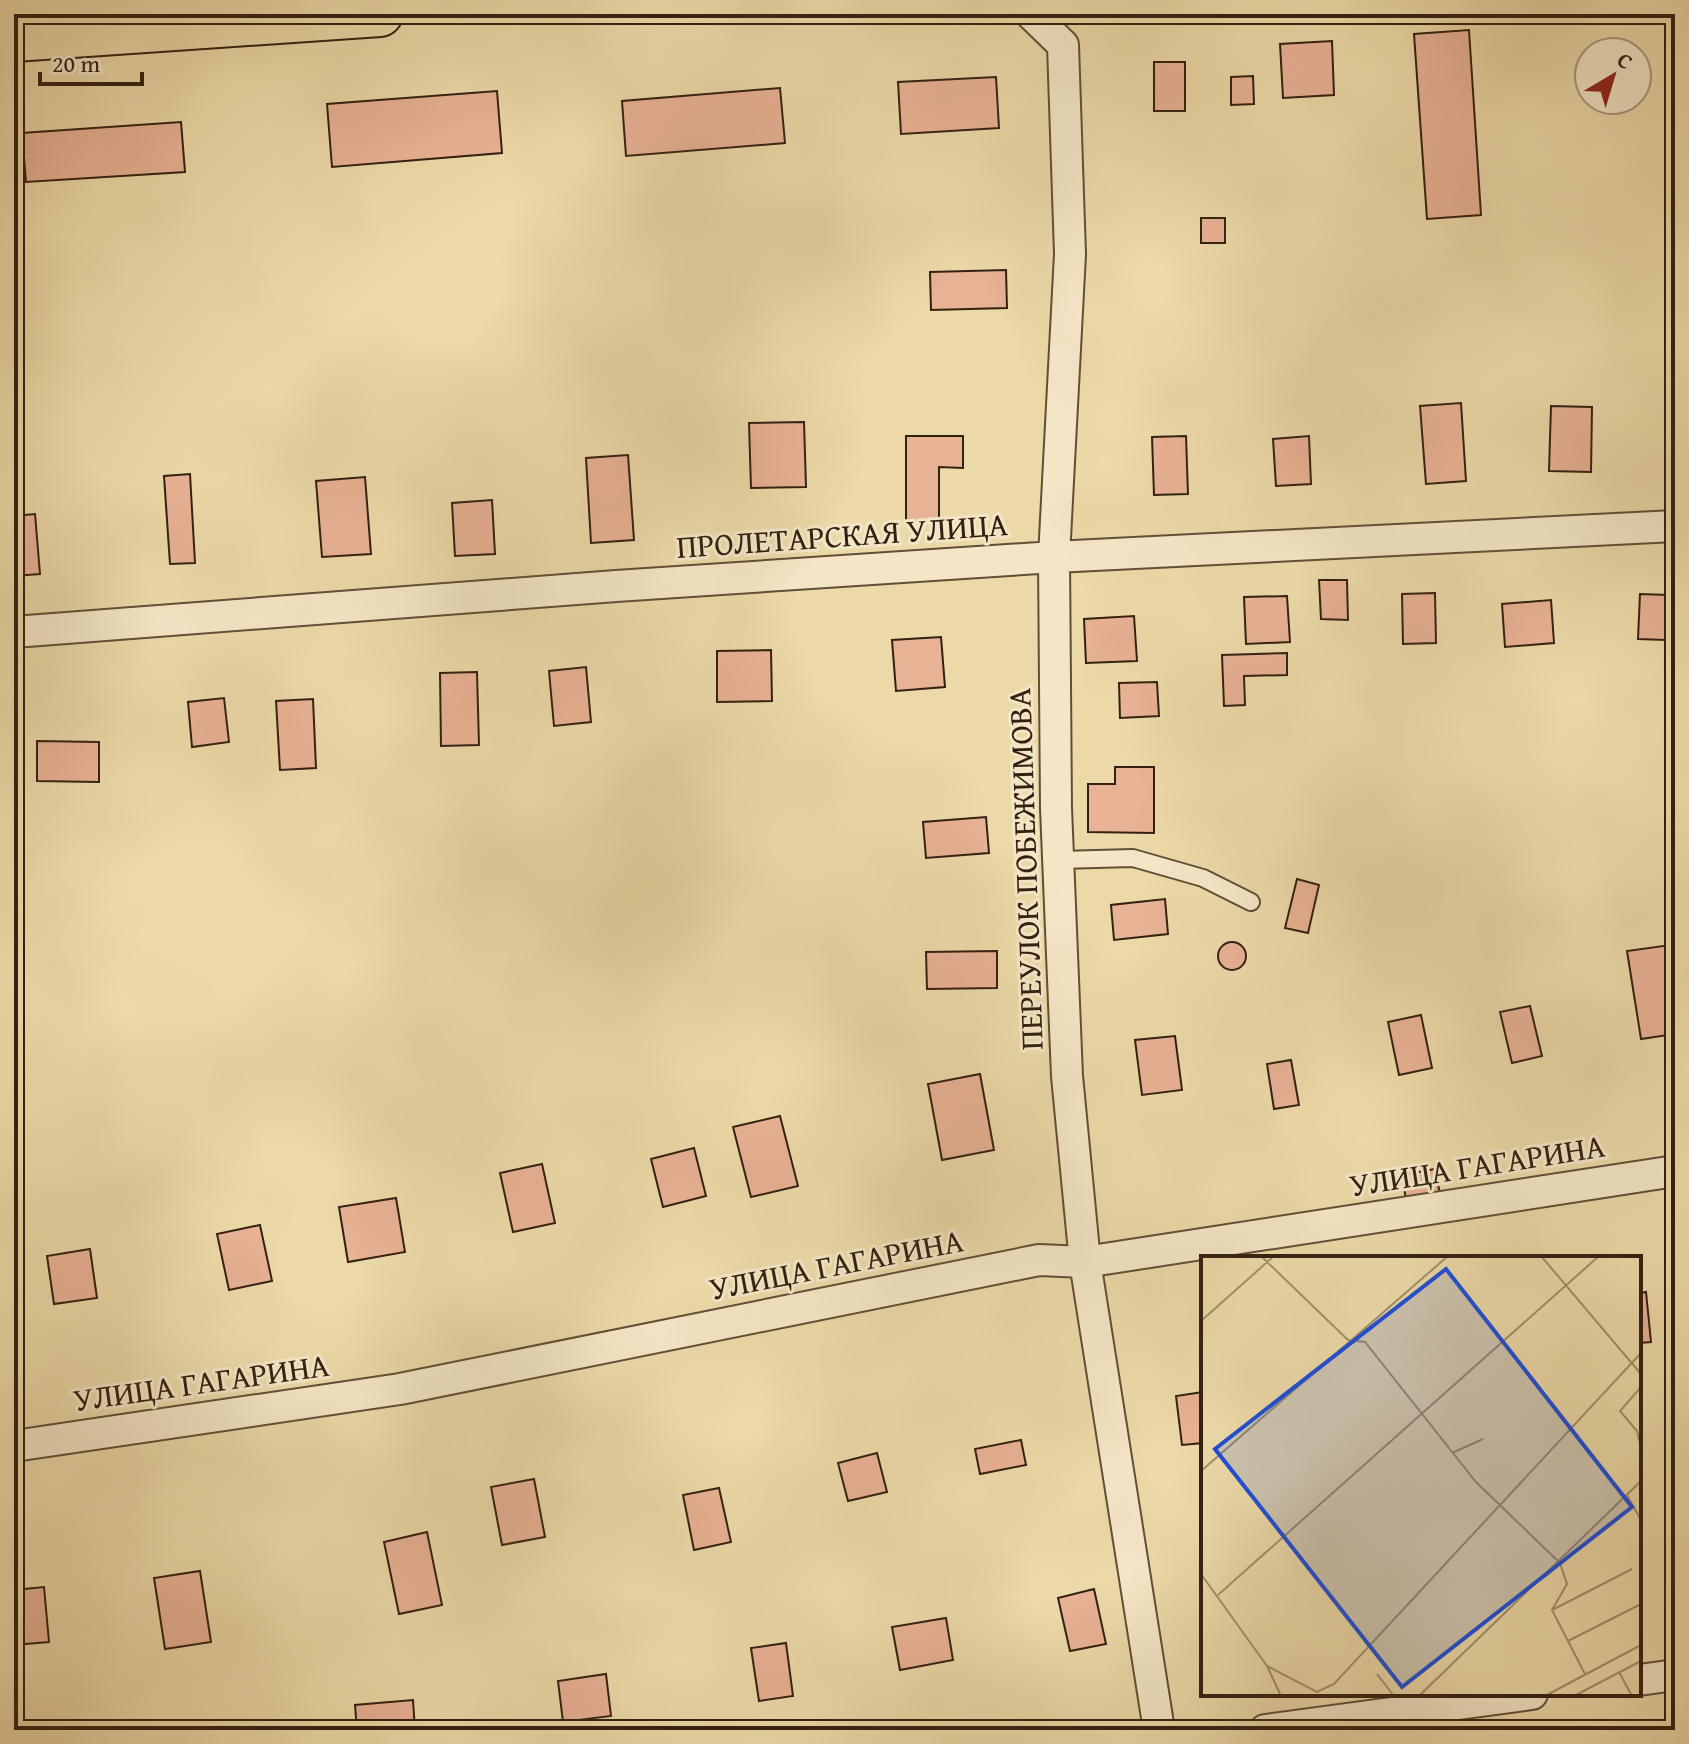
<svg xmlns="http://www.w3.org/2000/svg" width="1689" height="1744" font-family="'Gentium Book Plus',serif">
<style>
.building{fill:#e8b294;stroke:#342011;stroke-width:2}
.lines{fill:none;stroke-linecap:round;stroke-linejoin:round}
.service-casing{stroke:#624e37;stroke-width:20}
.minor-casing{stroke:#624e37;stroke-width:34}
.primary-casing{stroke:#342011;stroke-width:48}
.service{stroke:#f3e6c6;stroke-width:16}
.minor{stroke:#f3e6c6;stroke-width:30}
.primary{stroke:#ecd9a8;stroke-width:44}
.labels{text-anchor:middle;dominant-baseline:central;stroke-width:6;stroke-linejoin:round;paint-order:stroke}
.street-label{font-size:32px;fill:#342011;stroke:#f3e6c6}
.inset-road{fill:none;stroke:#a28f6c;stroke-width:2}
.view{fill:#1d4ed8;fill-opacity:0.15;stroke:#1d4ed8;stroke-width:4}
.inset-edge{fill:none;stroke:#342011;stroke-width:4}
</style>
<rect width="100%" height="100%" fill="#ecd9a8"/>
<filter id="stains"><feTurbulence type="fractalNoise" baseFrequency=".0025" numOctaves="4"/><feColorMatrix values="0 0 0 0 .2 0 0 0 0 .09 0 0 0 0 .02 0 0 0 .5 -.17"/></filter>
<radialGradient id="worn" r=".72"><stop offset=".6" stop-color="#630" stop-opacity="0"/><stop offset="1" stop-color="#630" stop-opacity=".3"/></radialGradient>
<path class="building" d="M 1469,30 L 1481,215 L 1427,219 L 1414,34 Z
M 1332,41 L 1334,95 L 1283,98 L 1280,44 Z
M 1154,62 L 1185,62 L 1185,111 L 1154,111 Z
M 1253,76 L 1254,104 L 1231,105 L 1231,77 Z
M 996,77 L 999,128 L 901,134 L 898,82 Z
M 780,88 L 785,143 L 626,156 L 622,101 Z
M 497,91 L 502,153 L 332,167 L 327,104 Z
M 181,122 L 185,172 L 26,182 L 22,133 Z
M 1201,218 L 1225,218 L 1225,243 L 1201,243 Z
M 1006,270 L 1007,308 L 931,310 L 930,272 Z
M 1671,368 L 1675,368 L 1675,447 L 1673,447 Z
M 1461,403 L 1466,481 L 1426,484 L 1420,406 Z
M 1551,406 L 1592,407 L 1591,472 L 1549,471 Z
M 804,422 L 806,487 L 751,488 L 749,423 Z
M 906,436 L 963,436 L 963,468 L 939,467 L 939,521 L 906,521 Z
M 1186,436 L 1188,494 L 1154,495 L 1152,437 Z
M 1309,436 L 1311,484 L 1276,486 L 1273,439 Z
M 628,455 L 634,540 L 591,543 L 586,458 Z
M 190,474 L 195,563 L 170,564 L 164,476 Z
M 365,477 L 371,554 L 322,557 L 316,481 Z
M 492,500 L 495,554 L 455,556 L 452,503 Z
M 35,514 L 40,574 L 14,576 L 14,516 Z
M 1319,580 L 1347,580 L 1348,620 L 1321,619 Z
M 1435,593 L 1436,643 L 1403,644 L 1402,594 Z
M 1640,594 L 1668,595 L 1666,640 L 1638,639 Z
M 1287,596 L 1290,642 L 1246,644 L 1244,597 Z
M 1551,600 L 1554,643 L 1505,647 L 1502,604 Z
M 1134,616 L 1137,661 L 1086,663 L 1084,619 Z
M 941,637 L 945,687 L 896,691 L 892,640 Z
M 771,650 L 772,701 L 717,702 L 717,651 Z
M 1287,653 L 1287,675 L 1244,676 L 1245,705 L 1224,706 L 1222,655 Z
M 586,667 L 591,722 L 554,726 L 549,671 Z
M 477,672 L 479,745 L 441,746 L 440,673 Z
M 1157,682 L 1159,716 L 1120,718 L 1119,683 Z
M 224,698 L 229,742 L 192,747 L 188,702 Z
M 313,699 L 316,768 L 280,770 L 276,701 Z
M 37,741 L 99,742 L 99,782 L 37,781 Z
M 1115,767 L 1154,767 L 1154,833 L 1088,832 L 1088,784 L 1115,784 Z
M 986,817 L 989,853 L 926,858 L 923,822 Z
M 1297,879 L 1319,885 L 1308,933 L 1285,928 Z
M 1165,899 L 1168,934 L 1114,940 L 1111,905 Z
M1218 956a14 14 0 1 1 28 0a14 14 0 1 1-28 0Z
M 1670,945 L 1675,975 L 1675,1034 L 1641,1039 L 1627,951 Z
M 997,951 L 997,988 L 927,989 L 926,952 Z
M 1530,1006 L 1542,1056 L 1512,1063 L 1500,1012 Z
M 1421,1015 L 1432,1068 L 1399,1075 L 1388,1022 Z
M 1175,1036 L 1182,1090 L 1142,1095 L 1135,1040 Z
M 1291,1060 L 1299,1105 L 1274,1109 L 1267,1064 Z
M 980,1074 L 994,1150 L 942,1160 L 928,1084 Z
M 780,1116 L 798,1186 L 751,1197 L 733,1127 Z
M 694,1148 L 706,1196 L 663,1207 L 651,1159 Z
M 542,1164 L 555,1223 L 513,1232 L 500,1173 Z
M 1435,1169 L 1440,1194 L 1406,1200 L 1402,1175 Z
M 396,1198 L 405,1252 L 348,1262 L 339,1207 Z
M 260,1225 L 272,1281 L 229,1290 L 217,1234 Z
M 90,1249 L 97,1298 L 54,1304 L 47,1256 Z
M 1646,1292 L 1651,1342 L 1639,1343 L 1639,1293 Z
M 1203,1392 L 1203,1443 L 1182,1445 L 1176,1396 Z
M 1021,1440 L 1026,1465 L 980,1474 L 975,1449 Z
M 877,1453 L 887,1492 L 848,1501 L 838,1463 Z
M 534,1479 L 545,1537 L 502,1545 L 491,1487 Z
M 719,1488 L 731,1542 L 694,1550 L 683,1495 Z
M 427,1532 L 442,1605 L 399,1614 L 384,1542 Z
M 200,1571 L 211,1642 L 165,1649 L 154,1578 Z
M 44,1587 L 49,1642 L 14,1645 L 14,1590 Z
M 1094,1589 L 1106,1644 L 1070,1651 L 1058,1598 Z
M 946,1618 L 953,1660 L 900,1670 L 892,1627 Z
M 786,1643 L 793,1696 L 759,1701 L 751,1648 Z
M 606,1674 L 611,1716 L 563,1722 L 558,1681 Z
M 413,1700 L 415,1730 L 357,1730 L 355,1705 Z"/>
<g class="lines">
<g class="service-casing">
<path id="service" d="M 1059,860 L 1133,858 L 1203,878 L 1251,902"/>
</g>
<g class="minor-casing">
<path id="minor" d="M 1031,14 L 1063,45 L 1070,254 L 1054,557 L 1056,808 L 1067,1076 L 1085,1262 L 1159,1730
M 14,632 L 616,586 L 1054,557 L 1675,526
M 14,1446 L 400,1389 L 1039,1260 L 1085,1262 L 1675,1171
M 1639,1680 L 1675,1675
M 1265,1730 L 1532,1694"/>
</g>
<g class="primary-casing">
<path id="primary" d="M 14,39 L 380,14"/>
</g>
<use href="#service" class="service"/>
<use href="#minor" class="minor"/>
<use href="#primary" class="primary"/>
</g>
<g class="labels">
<g class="street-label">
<text transform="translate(842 535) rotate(-4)">ПРОЛЕТАРСКАЯ УЛИЦА</text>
<text transform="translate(1025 869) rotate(-92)">ПЕРЕУЛОК ПОБЕЖИМОВА</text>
<text transform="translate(1477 1165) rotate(-9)">УЛИЦА ГАГАРИНА</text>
<text transform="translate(836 1264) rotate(-11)">УЛИЦА ГАГАРИНА</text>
<text transform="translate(201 1382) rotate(-8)">УЛИЦА ГАГАРИНА</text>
</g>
</g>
<g transform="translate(1201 1256)">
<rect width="440" height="440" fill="#ecd9a8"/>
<path class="inset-road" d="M 60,0 L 147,84 L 164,86 L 275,226 L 359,307 L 366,328 L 351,354M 340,0 L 440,118M 0,65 L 73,0M 440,131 L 419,155 L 436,175 L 440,192M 251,197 L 282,183M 0,215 L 247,0M 426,239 L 440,264M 0,318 L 66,410 L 80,440M 17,339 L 398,0M 367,385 L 440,348M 66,410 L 116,436 L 133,428 L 440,97M 418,416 L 431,440M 176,418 L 193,440M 384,418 L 351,354 L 431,313M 218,440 L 440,225M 344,440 L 440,389M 373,440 L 440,405"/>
<path class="view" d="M 245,13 L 431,251 L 201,431 L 14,193 Z"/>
<rect width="440" height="440" class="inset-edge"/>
</g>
<rect width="1689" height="1744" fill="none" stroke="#ecd9a8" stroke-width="48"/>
<rect x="16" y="16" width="1657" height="1712" fill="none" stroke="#342011" stroke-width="4"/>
<rect x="24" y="24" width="1641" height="1696" fill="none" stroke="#342011" stroke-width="2"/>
<g transform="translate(1613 76) rotate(38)"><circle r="38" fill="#f3e6c6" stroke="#a7977e" stroke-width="2"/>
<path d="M0-6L14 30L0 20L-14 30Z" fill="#8f2418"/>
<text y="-12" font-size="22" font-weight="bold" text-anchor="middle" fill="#342011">С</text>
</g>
<path d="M40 72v12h102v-12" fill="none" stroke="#342011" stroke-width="4"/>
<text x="52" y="72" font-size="24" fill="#342011" stroke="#f3e6c6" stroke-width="6" paint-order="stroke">20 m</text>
<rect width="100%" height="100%" filter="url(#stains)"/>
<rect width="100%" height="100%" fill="url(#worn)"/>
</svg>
